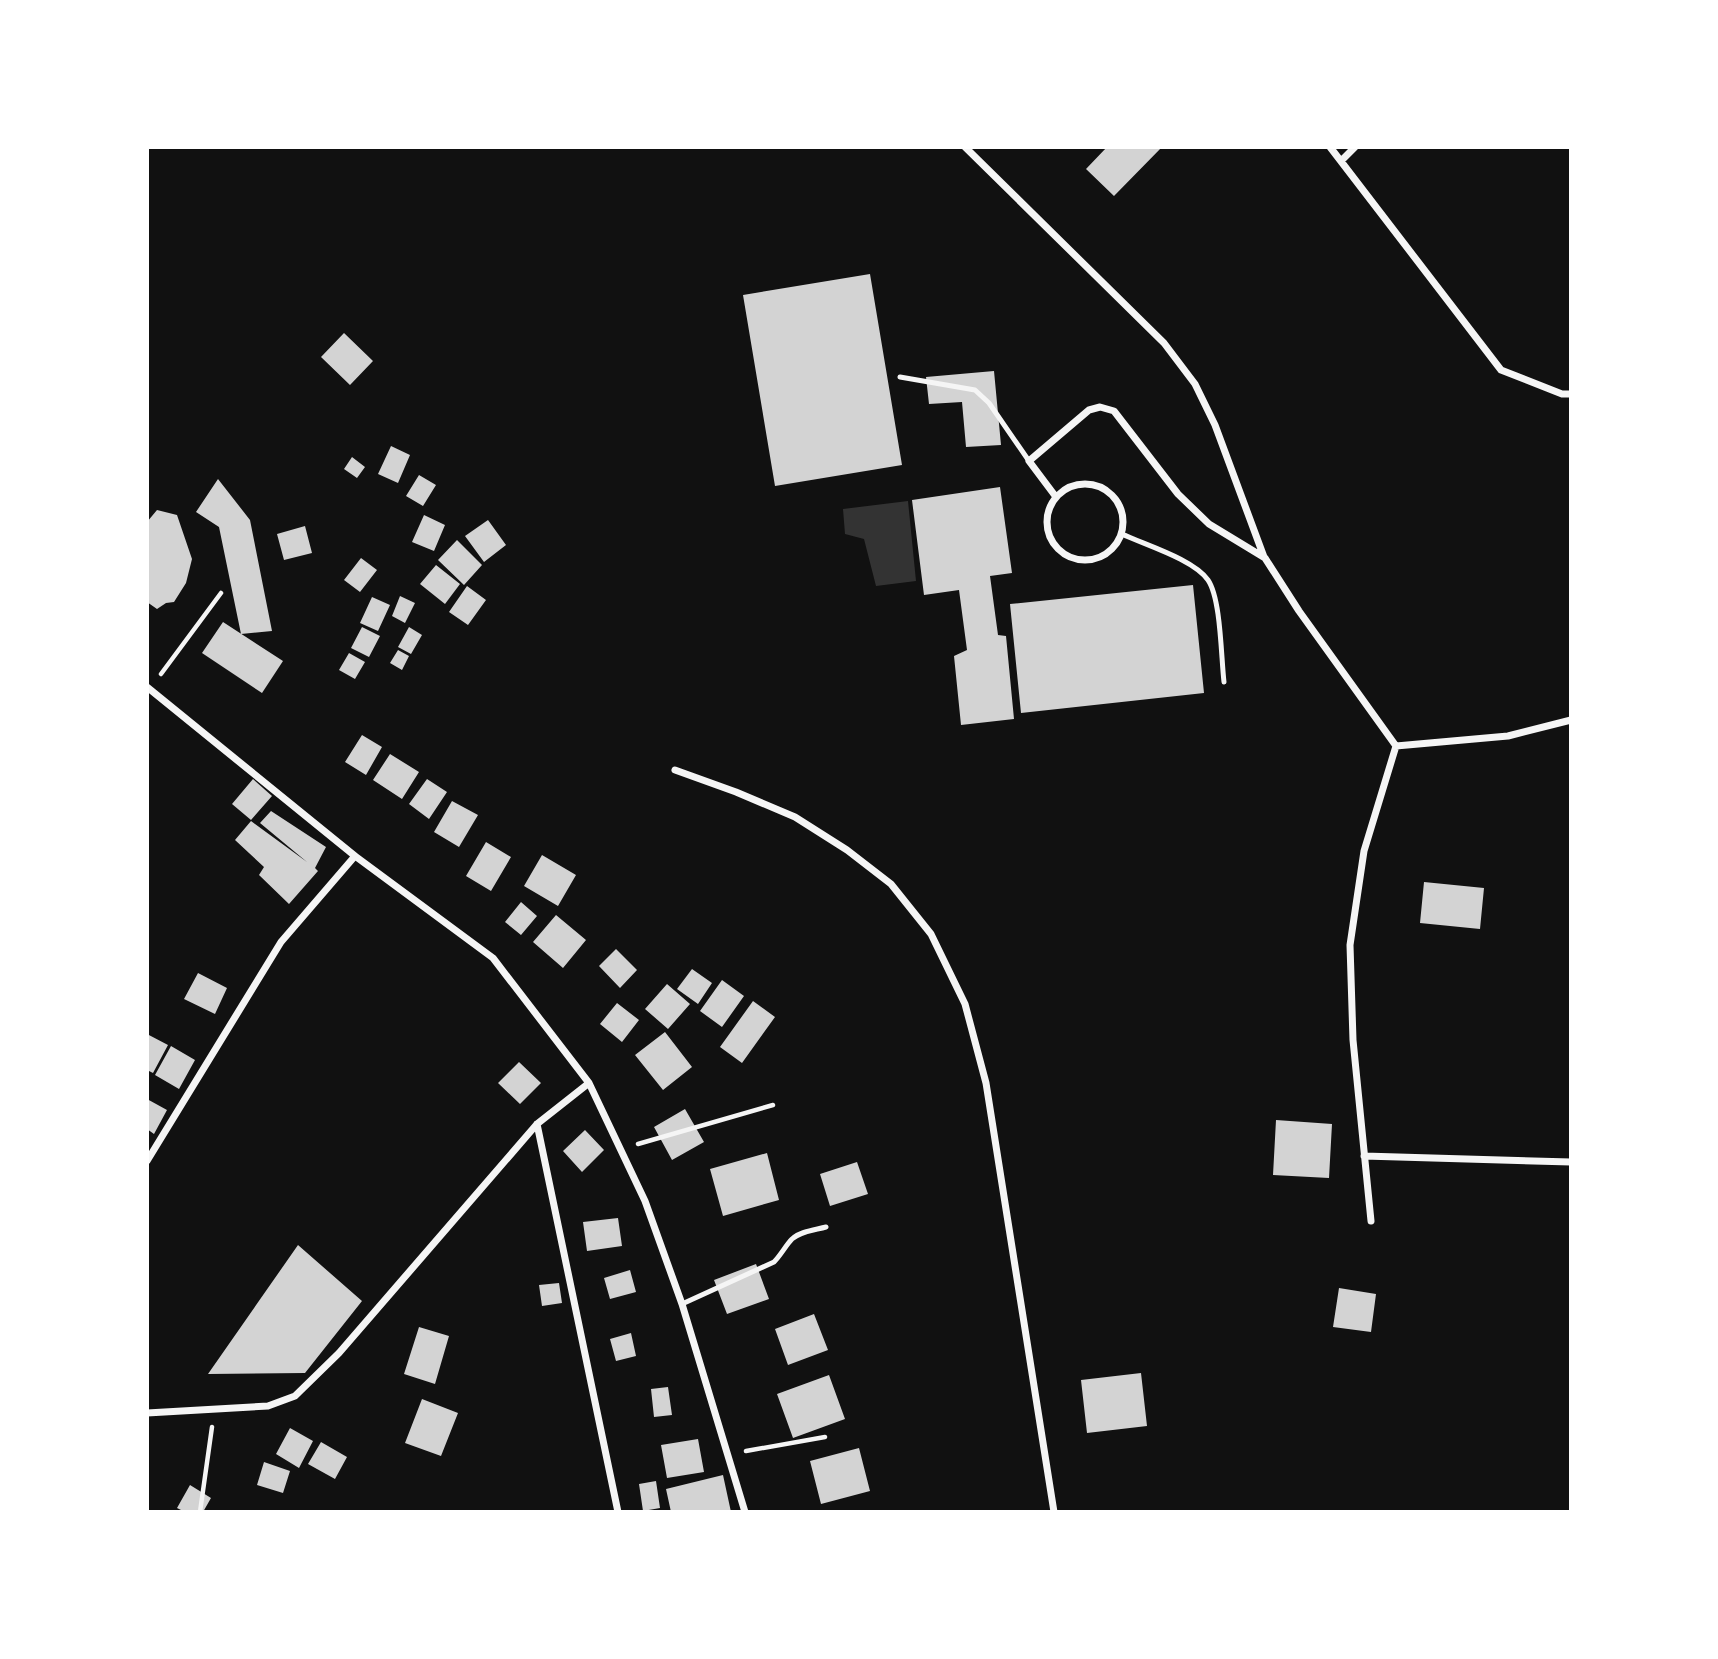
<svg xmlns="http://www.w3.org/2000/svg" width="1718" height="1659" font-family="'Fira Sans Condensed',sans-serif">
<style>
.water{fill:#333}
.building{fill:#d3d3d3}
.lines{fill:none;stroke-linecap:round;stroke-linejoin:round}
.path{stroke:#f5f5f5;stroke-width:4.5}
.service{stroke:#f5f5f5;stroke-width:5}
.minor{stroke:#f5f5f5;stroke-width:7}
</style>
<rect width="100%" height="100%" fill="#111"/>
<path class="water" d="M 908,501 L 916,581 L 876,586 L 864,539 L 845,534 L 843,509 Z"/>
<path class="building" d="M 1107,147 L 1162,147 L 1114,196 L 1086,169 Z
M 870,274 L 902,465 L 775,486 L 743,295 Z
M 344,333 L 373,361 L 350,385 L 321,357 Z
M 994,371 L 1001,445 L 966,447 L 962,402 L 929,404 L 926,377 Z
M 391,446 L 410,455 L 398,483 L 378,474 Z
M 352,457 L 365,467 L 357,478 L 344,469 Z
M 419,475 L 436,485 L 423,506 L 406,496 Z
M 218,479 L 250,520 L 272,631 L 241,634 L 219,527 L 196,512 Z
M 1000,487 L 1012,573 L 990,576 L 998,635 L 1006,636 L 1014,719 L 961,725 L 954,656 L 967,650 L 959,590 L 924,595 L 912,500 Z
M 157,510 L 177,515 L 192,559 L 186,583 L 174,602 L 166,603 L 157,609 L 147,602 L 147,522 Z
M 424,515 L 445,525 L 434,551 L 412,542 Z
M 488,520 L 506,545 L 484,562 L 465,536 Z
M 305,526 L 312,553 L 284,560 L 277,534 Z
M 457,540 L 482,565 L 464,585 L 438,560 Z
M 361,558 L 377,570 L 360,592 L 344,580 Z
M 436,565 L 460,584 L 445,604 L 420,584 Z
M 1193,585 L 1204,693 L 1021,713 L 1010,604 Z
M 467,586 L 486,600 L 468,625 L 449,612 Z
M 400,596 L 415,603 L 405,623 L 392,616 Z
M 372,597 L 390,605 L 378,631 L 360,623 Z
M 223,622 L 283,661 L 262,693 L 202,653 Z
M 362,627 L 380,636 L 369,657 L 351,648 Z
M 409,627 L 422,635 L 411,654 L 398,647 Z
M 398,650 L 409,656 L 402,670 L 390,663 Z
M 349,653 L 365,662 L 355,679 L 339,670 Z
M 362,735 L 382,747 L 366,775 L 345,762 Z
M 390,754 L 419,772 L 402,799 L 373,780 Z
M 253,779 L 272,796 L 251,820 L 232,804 Z
M 427,779 L 447,792 L 429,819 L 409,804 Z
M 452,801 L 478,815 L 459,847 L 434,832 Z
M 271,811 L 326,847 L 315,868 L 318,871 L 289,904 L 259,875 L 264,867 L 235,840 L 251,821 L 307,862 L 260,823 Z
M 486,842 L 511,857 L 491,891 L 466,876 Z
M 542,855 L 576,875 L 558,906 L 524,886 Z
M 1424,882 L 1484,888 L 1480,929 L 1420,923 Z
M 521,902 L 537,916 L 521,935 L 505,922 Z
M 556,915 L 586,940 L 563,968 L 533,942 Z
M 616,949 L 637,970 L 620,988 L 599,966 Z
M 692,969 L 712,983 L 698,1004 L 677,989 Z
M 198,973 L 227,988 L 215,1014 L 184,999 Z
M 722,980 L 744,996 L 722,1027 L 700,1011 Z
M 667,984 L 690,1004 L 668,1029 L 645,1009 Z
M 753,1001 L 775,1017 L 742,1063 L 720,1047 Z
M 617,1003 L 639,1020 L 622,1042 L 600,1024 Z
M 665,1032 L 692,1067 L 663,1090 L 635,1055 Z
M 147,1034 L 168,1045 L 153,1073 L 147,1070 Z
M 171,1046 L 195,1060 L 179,1089 L 155,1075 Z
M 519,1062 L 541,1083 L 520,1104 L 498,1083 Z
M 147,1099 L 167,1110 L 154,1134 L 147,1129 Z
M 685,1109 L 704,1142 L 672,1160 L 654,1127 Z
M 1276,1120 L 1332,1124 L 1329,1178 L 1273,1175 Z
M 585,1130 L 604,1150 L 582,1172 L 563,1151 Z
M 767,1153 L 779,1200 L 723,1216 L 710,1169 Z
M 857,1162 L 868,1194 L 830,1206 L 820,1174 Z
M 618,1218 L 622,1246 L 587,1251 L 583,1222 Z
M 298,1245 L 362,1301 L 305,1373 L 208,1374 Z
M 756,1264 L 769,1299 L 727,1314 L 714,1280 Z
M 630,1270 L 636,1292 L 610,1299 L 604,1278 Z
M 559,1283 L 562,1303 L 542,1306 L 539,1285 Z
M 1339,1288 L 1376,1294 L 1371,1332 L 1333,1327 Z
M 814,1314 L 828,1350 L 788,1365 L 775,1329 Z
M 419,1327 L 449,1336 L 435,1384 L 404,1374 Z
M 631,1333 L 636,1356 L 616,1361 L 610,1339 Z
M 1141,1373 L 1147,1426 L 1087,1433 L 1081,1380 Z
M 829,1375 L 845,1419 L 793,1438 L 777,1394 Z
M 668,1387 L 672,1415 L 654,1417 L 651,1389 Z
M 422,1399 L 458,1413 L 441,1456 L 405,1443 Z
M 290,1428 L 313,1441 L 299,1468 L 276,1454 Z
M 698,1439 L 704,1472 L 667,1478 L 661,1445 Z
M 321,1442 L 347,1457 L 335,1479 L 308,1464 Z
M 859,1448 L 870,1491 L 821,1504 L 810,1461 Z
M 264,1462 L 290,1471 L 283,1493 L 257,1485 Z
M 723,1475 L 731,1512 L 671,1512 L 666,1489 Z
M 656,1481 L 660,1508 L 643,1511 L 639,1484 Z
M 190,1485 L 211,1498 L 203,1512 L 185,1512 L 177,1508 Z"/>
<g class="lines">
<path class="path" d="M 161,674 L 221,593
M 638,1144 L 773,1105
M 746,1451 L 825,1437
M 200,1512 L 212,1427"/>
<path class="service" d="M 900,377 L 975,390 L 989,403 L 1029,461
M 1122,534 C 1145,545 1193,559 1208,580 C 1221,599 1221,657 1224,682
M 682,1304 L 774,1262 C 781,1255 786,1245 792,1239 C 801,1231 815,1230 826,1227"/>
<path class="minor" d="M 965,147 L 1164,343 L 1195,384 L 1215,425 L 1264,557
M 1330,147 L 1501,370 L 1562,394 L 1571,394
M 1341,161 L 1355,147
M1047 522a38 38 0 1 1 76 0a38 38 0 1 1-76 0Z
M 1056,497 L 1029,461 L 1089,410 L 1100,407 L 1114,411 L 1178,494 L 1209,524 L 1265,558 L 1299,611 L 1396,746 L 1508,736 L 1571,720
M 147,687 L 355,856 L 493,958 L 589,1083 L 645,1201 L 682,1304 L 745,1512
M 675,770 L 736,792 L 795,817 L 847,850 L 891,884 L 931,934 L 965,1004 L 986,1083 L 1054,1512
M 537,1124 L 618,1512
M 1364,1156 L 1571,1162
M 147,1161 L 281,942 L 355,856
M 1371,1221 L 1353,1040 L 1350,945 L 1364,851 L 1396,746
M 147,1413 L 268,1406 L 295,1396 L 339,1353 L 537,1124 L 589,1083"/>
</g>
<rect width="1718" height="1659" fill="none" stroke="#ffffff" stroke-width="298"/>
</svg>
